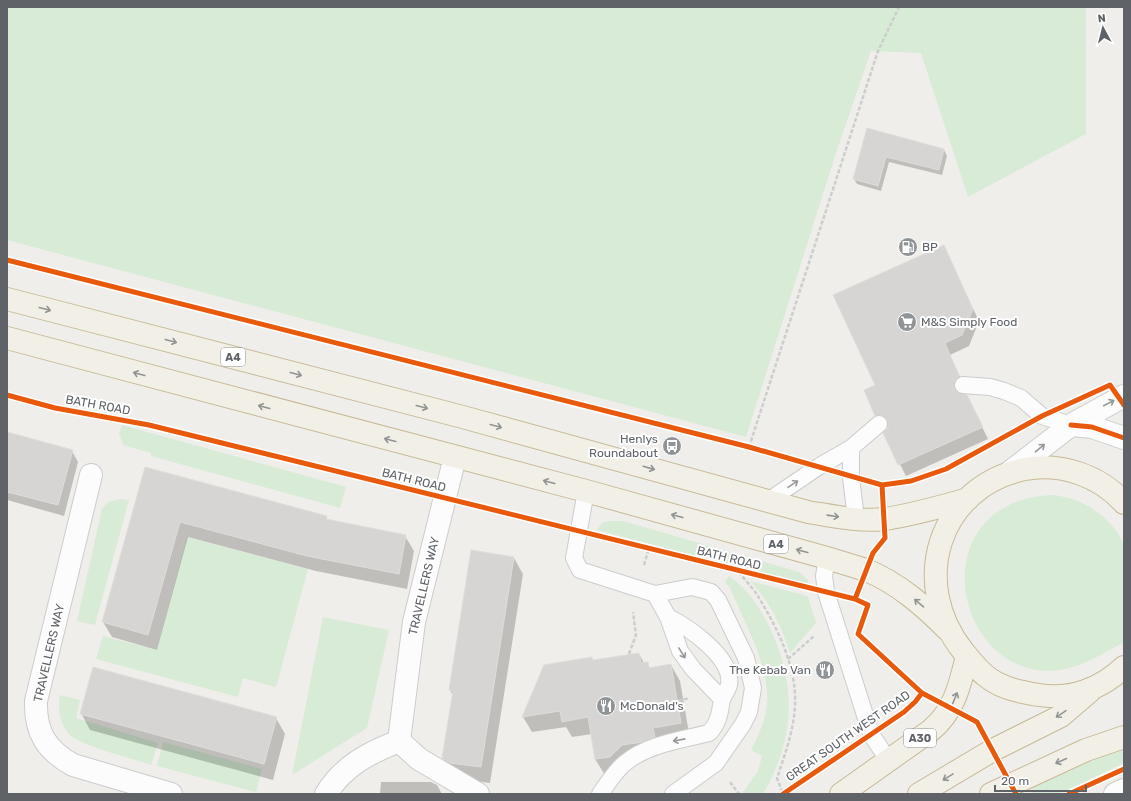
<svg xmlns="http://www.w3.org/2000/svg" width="1131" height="801" font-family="Rubik,sans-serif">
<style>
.green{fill:#d8ebd6}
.shadow{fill:#0003}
.building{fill:#d6d5d3;stroke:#deddd9}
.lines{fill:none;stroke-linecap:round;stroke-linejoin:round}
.service-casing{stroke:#cbcccc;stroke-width:18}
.minor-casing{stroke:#cbcccc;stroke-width:24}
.trunk-casing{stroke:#c8b996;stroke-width:24}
.path{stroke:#cacfcc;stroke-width:2.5;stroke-dasharray:4 2;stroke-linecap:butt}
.service{stroke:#fdfcfc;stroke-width:16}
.minor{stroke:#fdfcfc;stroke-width:22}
.trunk{stroke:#f2f0e6;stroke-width:22}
.cycleway-casing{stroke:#fff;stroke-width:8}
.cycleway{stroke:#e8590c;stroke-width:5}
.oneway{stroke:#929494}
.oneway2{stroke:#96999c}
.labels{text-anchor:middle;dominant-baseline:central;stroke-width:4;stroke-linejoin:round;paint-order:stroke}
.shield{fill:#fff;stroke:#8f9295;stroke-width:1}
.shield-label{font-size:11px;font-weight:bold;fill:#5f6368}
.poi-label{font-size:12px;fill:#5f6368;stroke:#fff;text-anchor:start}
.street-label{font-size:12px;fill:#5f6368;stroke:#fff}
</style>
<rect width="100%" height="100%" fill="#efeeea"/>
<path class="green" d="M 7,7 L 1086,7 L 1086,134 L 968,197 L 921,53 L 871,51 L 836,153 L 746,437 L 7,240 Z
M 122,425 L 346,487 L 340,508 L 151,456 L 151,453 L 123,445 L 119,433 Z
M 1055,495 L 1073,499 L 1090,507 L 1103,516 L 1115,529 L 1124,544 L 1124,642 C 1100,655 1076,671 1048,671 C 949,669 923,498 1055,495 Z
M 121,499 L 129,500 L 95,625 L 77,621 L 102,509 L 108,502 Z
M 608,521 L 623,521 L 799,572 L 807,579 L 811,586 L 597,530 L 602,523 Z
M 187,537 L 308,569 L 276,687 L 243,678 L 238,697 L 96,659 L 103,636 L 157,650 Z
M 729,576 C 749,590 760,607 770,628 C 797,685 795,740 763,794 L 745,794 L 743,792 L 758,771 L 762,756 L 751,750 C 758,736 766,720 767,704 C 770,666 744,622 730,588 L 725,582 Z
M 750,581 L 804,595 L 808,597 L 816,623 L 790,653 C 781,625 770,602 750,581 Z
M 323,617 L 389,630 L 367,728 L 292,775 Z
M 60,695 L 80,700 L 76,718 L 158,743 L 151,765 C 135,759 76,745 68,733 C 59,721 58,709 60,695 Z
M 163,742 L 262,769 L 256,792 L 157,766 Z
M 1124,748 L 1124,763 L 1063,792 L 1057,794 L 1033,794 L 1032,789 L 1034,784 Z"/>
<path class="shadow" d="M 868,129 L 944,150 L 947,156 L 942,175 L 889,162 L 881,191 L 857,184 L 854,179 Z
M 943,246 L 979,321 L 969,346 L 950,355 L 965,388 L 961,395 L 967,396 L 988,439 L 906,476 L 884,433 L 890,427 L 883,427 L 876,415 L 876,386 Z
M 7,432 L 72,451 L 78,462 L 64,516 L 7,500 Z
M 145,468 L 326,516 L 328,521 L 405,536 L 414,551 L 407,589 L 316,571 L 188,537 L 157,650 L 112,637 L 103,622 Z
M 514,558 L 523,574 L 490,783 L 460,779 L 453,774 L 443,758 L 453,696 L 450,690 Z
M 639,654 L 644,663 L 647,663 L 650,668 L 671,665 L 680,681 L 690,739 L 662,743 L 664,753 L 652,757 L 631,761 L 605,775 L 595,759 L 592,734 L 572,737 L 566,727 L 532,732 L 523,717 L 593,661 Z
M 81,713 L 276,718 L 285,734 L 273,780 L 90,730 Z
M 381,782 L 431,782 L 437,785 L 442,794 L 372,794 L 380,794 Z"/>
<path class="building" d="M 867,128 L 944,149 L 939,170 L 886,157 L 878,186 L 853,179 Z
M 944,245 L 973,309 L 962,335 L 945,343 L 959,376 L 955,380 L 954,389 L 958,393 L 967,395 L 983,427 L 898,465 L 883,433 L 888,428 L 888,422 L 882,415 L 875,416 L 864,390 L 875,385 L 833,295 Z
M 7,432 L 73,450 L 58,505 L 7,492 Z
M 145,467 L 327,516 L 326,519 L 406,535 L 399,574 L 307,556 L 180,522 L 148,635 L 102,622 Z
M 471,550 L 514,557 L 481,767 L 450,763 L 442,758 L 453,691 L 449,690 Z
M 639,653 L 641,663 L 648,662 L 649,668 L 671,664 L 681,723 L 653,728 L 655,737 L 643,742 L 622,745 L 610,757 L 595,759 L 588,717 L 562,722 L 560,711 L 522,717 L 544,665 L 592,657 L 593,660 Z
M 93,667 L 277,717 L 264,764 L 80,714 Z"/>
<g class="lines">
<g class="service-casing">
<path id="service" d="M 963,385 L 990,387 L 1004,391 L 1021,398 L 1042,416 L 1071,425
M 851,448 L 851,477 L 856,519
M 586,491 L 574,558 L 580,570 L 655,594 L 692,587 L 711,592 L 718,600 L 746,658 L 753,688 L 749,712 L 743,724 L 716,763 L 673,794
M 768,501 L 818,467 L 851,448 L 879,424
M 827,558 L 824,576 L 826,592 L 871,734 L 888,760
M 668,617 C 688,627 734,658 729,685 C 728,689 724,695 722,699
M 600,794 C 608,783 615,771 625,763 C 648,744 681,740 709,733 C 719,723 720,712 722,699 L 693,669 L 680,651 L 668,617 L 655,594"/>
</g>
<g class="minor-casing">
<path id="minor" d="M 1071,425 L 1092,427 L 1124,438
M 455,457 L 414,622 L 399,741 L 419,759 L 478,794
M 1010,472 L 1071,425 L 1124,396
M 91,475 L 36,701 C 35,732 46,750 73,765 L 171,794
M 326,794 C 344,765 369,753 399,741
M 1115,794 L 1124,790"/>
</g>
<g class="trunk-casing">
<path id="trunk" d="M 7,299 L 459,416 L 808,512 C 833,516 859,522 884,519 C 913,515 940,507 968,499
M 7,338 L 586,491 L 827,558 C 840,562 853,566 866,570 C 898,583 924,606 948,630
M 1124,503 C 1100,476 1061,462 1025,469 C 938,487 909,583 963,651 C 971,661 979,672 990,679 C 1004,689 1022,692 1039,695 C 1071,700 1101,689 1124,667
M 841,794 L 930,731 C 954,712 960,685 967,656
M 919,794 L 993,750 L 1061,716 L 1089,692
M 991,794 L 1086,750 L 1124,737"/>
</g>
<path class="path" d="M 749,447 L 878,51 L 899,7
M 644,565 L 649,548
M 739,572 C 744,579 751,586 756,593 C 776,625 797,666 795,705 C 794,730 785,754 777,778 L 783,794
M 629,654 L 636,635 L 633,612
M 788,659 L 814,636
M 678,701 L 689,698
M 730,782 L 739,794"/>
<use href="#service" class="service"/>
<use href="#minor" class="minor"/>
<use href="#trunk" class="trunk"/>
<g class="cycleway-casing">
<path id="cycleway" d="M 7,260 L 749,447 L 882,485 L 911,481 L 946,469 L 1042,416 L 1110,385 L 1124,405
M 7,395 L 55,408 L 149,425 L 855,599 L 868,605 L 858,634 L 922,693 L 977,722 L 1016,794
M 1071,425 L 1092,427 L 1124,438
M 855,599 L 873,553 L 885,538 L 882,485
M 783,794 L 904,712 L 915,702 L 922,693
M 1069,794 L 1124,769"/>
</g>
<use href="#cycleway" class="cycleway"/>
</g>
<defs><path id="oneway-shaft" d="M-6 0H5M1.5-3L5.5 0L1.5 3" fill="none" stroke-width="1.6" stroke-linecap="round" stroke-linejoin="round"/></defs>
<g class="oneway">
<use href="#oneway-shaft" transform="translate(45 309) rotate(15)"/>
<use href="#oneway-shaft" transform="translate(171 341) rotate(15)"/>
<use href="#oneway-shaft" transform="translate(139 374) rotate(-165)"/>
<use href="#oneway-shaft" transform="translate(296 374) rotate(15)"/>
<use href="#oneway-shaft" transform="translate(264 407) rotate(-165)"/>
<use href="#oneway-shaft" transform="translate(422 407) rotate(15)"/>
<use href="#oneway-shaft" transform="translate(496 426) rotate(15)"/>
<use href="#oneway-shaft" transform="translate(390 440) rotate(-165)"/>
<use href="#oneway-shaft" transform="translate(649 468) rotate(16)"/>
<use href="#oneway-shaft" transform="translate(549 482) rotate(-165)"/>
<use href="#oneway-shaft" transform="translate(677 516) rotate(-165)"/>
<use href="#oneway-shaft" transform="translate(833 516) rotate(8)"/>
<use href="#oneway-shaft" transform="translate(802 551) rotate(-165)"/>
<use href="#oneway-shaft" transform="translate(919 603) rotate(-140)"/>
<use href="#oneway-shaft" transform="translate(955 698) rotate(-68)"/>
<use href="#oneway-shaft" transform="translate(1061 714) rotate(146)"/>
<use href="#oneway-shaft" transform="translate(1061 761) rotate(156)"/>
<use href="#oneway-shaft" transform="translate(948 777) rotate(149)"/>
</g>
<g class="oneway2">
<use href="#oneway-shaft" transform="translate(1109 403) rotate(-28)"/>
<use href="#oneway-shaft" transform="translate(1040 448) rotate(-40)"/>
<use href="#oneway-shaft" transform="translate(793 484) rotate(-34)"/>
<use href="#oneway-shaft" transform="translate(682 653) rotate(58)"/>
<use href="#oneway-shaft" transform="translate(679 740) rotate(169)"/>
</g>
<defs>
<g id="fuel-disc" transform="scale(1)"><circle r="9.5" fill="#919496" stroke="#fff"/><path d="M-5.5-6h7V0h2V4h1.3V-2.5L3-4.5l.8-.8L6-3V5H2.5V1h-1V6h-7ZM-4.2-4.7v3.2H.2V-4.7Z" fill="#fff"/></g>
<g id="supermarket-disc" transform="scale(1)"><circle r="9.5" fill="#919496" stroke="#fff"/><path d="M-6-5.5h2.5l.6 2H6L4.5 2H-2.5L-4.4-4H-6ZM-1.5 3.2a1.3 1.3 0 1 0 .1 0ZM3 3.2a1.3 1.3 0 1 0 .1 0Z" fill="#fff"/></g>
<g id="bus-disc" transform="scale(1)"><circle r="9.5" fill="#919496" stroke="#fff"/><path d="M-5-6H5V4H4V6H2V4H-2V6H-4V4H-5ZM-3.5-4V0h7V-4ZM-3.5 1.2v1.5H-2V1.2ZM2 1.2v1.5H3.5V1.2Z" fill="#fff"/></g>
<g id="restaurant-disc" transform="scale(1)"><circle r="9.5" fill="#919496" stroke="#fff"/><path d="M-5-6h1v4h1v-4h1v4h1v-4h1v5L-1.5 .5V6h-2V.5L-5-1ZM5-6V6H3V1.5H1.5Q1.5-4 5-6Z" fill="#fff"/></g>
</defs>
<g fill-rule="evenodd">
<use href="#fuel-disc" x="908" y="247"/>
<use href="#supermarket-disc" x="907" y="322"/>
<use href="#bus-disc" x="672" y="446"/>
<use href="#restaurant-disc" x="825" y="670"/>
<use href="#restaurant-disc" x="606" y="706"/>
</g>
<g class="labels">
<g class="shield">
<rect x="221" y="348" width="24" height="18" rx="3"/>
<rect x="764" y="535" width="24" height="18" rx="3"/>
<rect x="904" y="729" width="32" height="18" rx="3"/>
</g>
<g class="shield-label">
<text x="233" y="357">A4</text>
<text x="776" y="544">A4</text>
<text x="920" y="738">A30</text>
</g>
<g class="poi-label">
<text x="922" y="247">BP</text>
<text x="921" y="322">M&amp;S Simply Food</text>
<text x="658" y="439" text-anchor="end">Henlys<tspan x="658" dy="14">Roundabout</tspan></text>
<text x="811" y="670" text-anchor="end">The Kebab Van</text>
<text x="620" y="706">McDonald's</text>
</g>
<g class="street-label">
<text transform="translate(98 405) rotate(10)">BATH ROAD</text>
<text transform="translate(414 480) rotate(14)">BATH ROAD</text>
<text transform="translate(729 558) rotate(14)">BATH ROAD</text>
<text transform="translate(424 586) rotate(-77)">TRAVELLERS WAY</text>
<text transform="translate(49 653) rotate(-77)">TRAVELLERS WAY</text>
<text transform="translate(848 736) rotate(-35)">GREAT SOUTH WEST ROAD</text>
</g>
</g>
<rect width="1131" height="801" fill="none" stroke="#5f6368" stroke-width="16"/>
<g transform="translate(1103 28) rotate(353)" stroke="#ffffff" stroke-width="3" paint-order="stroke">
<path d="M0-3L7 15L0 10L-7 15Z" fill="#5f6368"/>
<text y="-6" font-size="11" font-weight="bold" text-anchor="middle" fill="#5f6368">N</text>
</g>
<path d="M995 785v6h91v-6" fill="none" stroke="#5f6368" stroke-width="2"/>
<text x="1001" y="785" font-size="12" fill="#5f6368" stroke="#ffffff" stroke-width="3" paint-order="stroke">20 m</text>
</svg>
